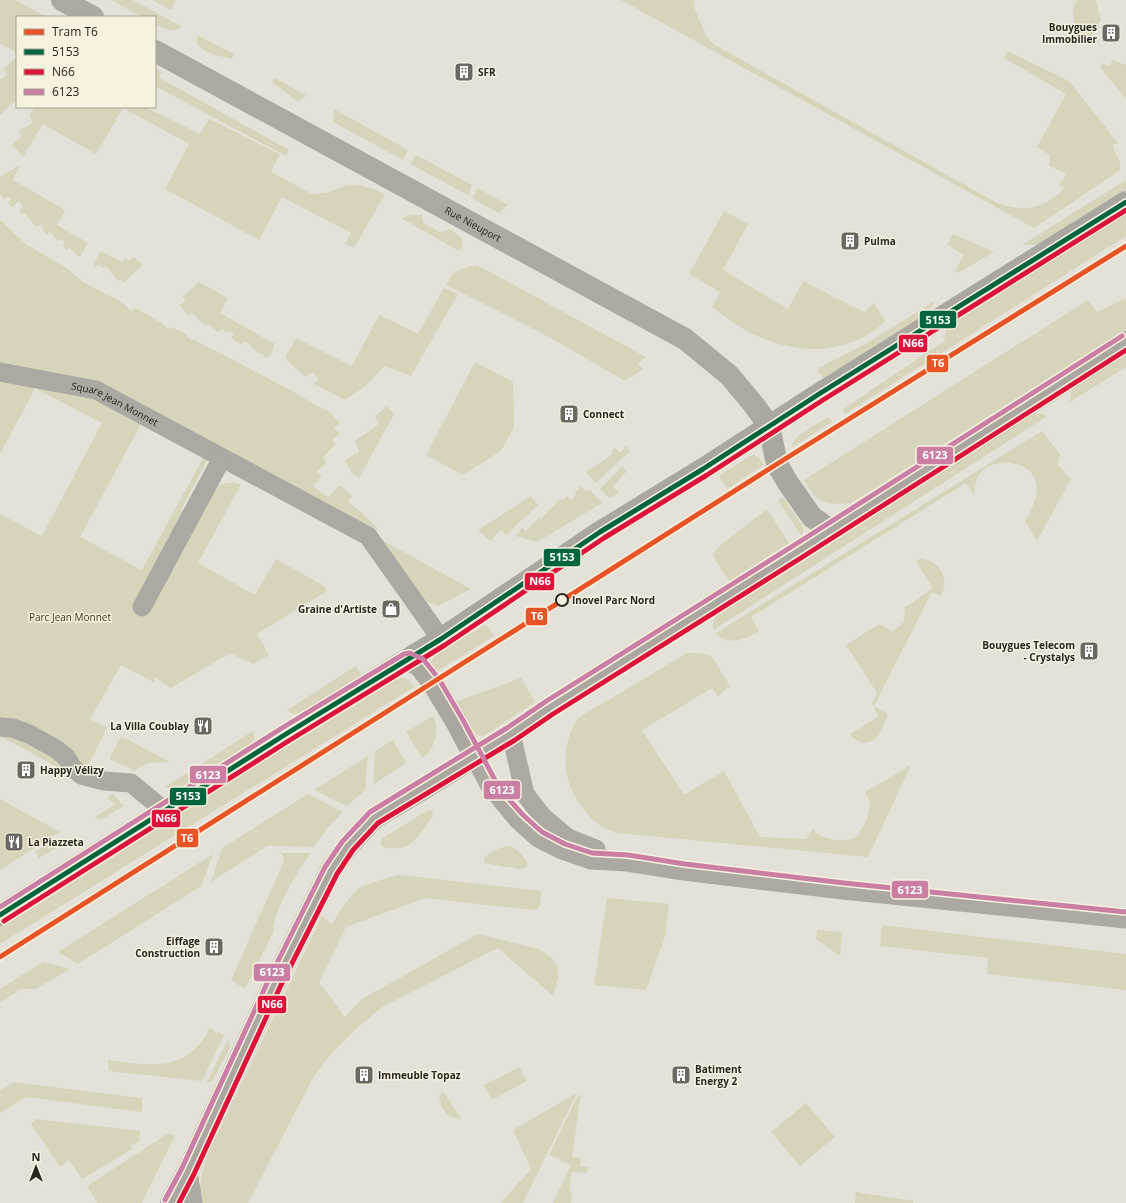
<svg xmlns="http://www.w3.org/2000/svg" width="1126" height="1203" font-family="'Open Sans',sans-serif">
<style>
.green{fill:#d8d3bb}
.lines{fill:none;stroke-linecap:round;stroke-linejoin:round}
.minor{stroke:#aba9a1;stroke-width:19}
.tertiary{stroke:#aba9a1;stroke-width:22}
.secondary{stroke:#a9a7a0;stroke-width:22}
.bus-1-casing{stroke:#f7f2df;stroke-width:8}
.bus-2-casing{stroke:#f7f2df;stroke-width:8}
.bus-3-casing{stroke:#f7f2df;stroke-width:8}
.bus-1{stroke:#00643c;stroke-width:5}
.bus-2{stroke:#dc143c;stroke-width:5}
.bus-3{stroke:#ca7ea4;stroke-width:5}
.tram-1-casing{stroke:#f7f2df;stroke-width:8}
.tram-1{stroke:#e85426;stroke-width:5}
.stop-dot{fill:#f7f2df;stroke:#28261f;stroke-width:2}
.labels{text-anchor:middle;dominant-baseline:central;stroke-width:3;stroke-linejoin:round;paint-order:stroke}
.poi-label{font-size:10px;font-weight:bold;fill:#28261f;stroke:#f7f2df;text-anchor:start}
.street-label{font-size:10px;fill:#28261f;stroke:#f7f2df}
.stop-label{font-size:10px;font-weight:bold;fill:#28261f;stroke:#f7f2df;text-anchor:start}
.park-label{font-size:10px;fill:#3c3310;stroke:#f7f2df}
.line-badge{stroke:#f7f2df;stroke-width:1.5}
.badge-label{font-size:11px;text-anchor:middle;font-weight:bold;fill:#fff}
</style>
<rect width="100%" height="100%" fill="#e4e2d8"/>
<path class="green" d="M 0,0 L 15,0 L 45,16 L 17,17 L 17,99 L 0,115 L 0,80 L 7,74 L 3,70 L 16,57 L 14,51 L 0,44 Z
M 111,0 L 133,0 L 182,27 C 172,33 164,29 155,24 L 155,17 L 142,17 Z
M 152,0 L 176,0 L 171,10 Z
M 621,0 L 694,0 L 695,10 L 706,36 L 715,45 L 997,203 C 1023,212 1045,210 1064,188 L 1059,185 L 1067,174 L 1049,166 L 1050,155 L 1037,147 L 1066,94 L 1004,58 L 1008,51 L 1069,81 L 1118,143 L 1112,145 L 1120,163 L 1120,170 L 1034,228 Z
M 1077,0 L 1096,0 L 1101,20 L 1086,45 C 1076,31 1068,17 1077,0 Z
M 197,35 L 234,54 L 232,59 C 221,56 205,54 198,45 C 196,42 197,38 197,35 Z
M 1113,60 L 1126,65 L 1126,99 L 1100,67 L 1103,63 L 1109,66 Z
M 155,69 L 161,71 L 160,78 L 289,150 L 286,156 L 155,86 Z
M 274,78 L 306,95 L 298,102 L 272,82 Z
M 36,107 L 145,107 L 200,134 L 209,119 L 280,154 L 271,172 L 312,194 L 329,192 L 347,185 L 359,185 L 374,189 L 385,194 L 354,248 L 345,244 L 351,233 L 282,197 L 259,240 L 165,189 L 189,144 L 123,108 L 96,154 L 43,124 L 23,157 L 12,145 L 22,136 L 18,131 L 33,123 L 29,114 Z
M 334,109 L 408,150 L 403,160 L 333,122 Z
M 416,155 L 472,185 L 468,195 L 410,164 Z
M 20,165 L 13,180 L 65,210 L 57,225 L 88,243 L 81,256 L 78,256 L 69,247 L 67,250 L 63,246 L 65,242 L 61,239 L 58,241 L 50,232 L 47,235 L 43,230 L 44,228 L 41,224 L 36,227 L 25,213 L 22,215 L 19,211 L 23,206 L 19,201 L 12,207 L 8,203 L 11,200 L 7,196 L 4,199 L 0,194 L 0,177 Z
M 1126,180 L 1126,189 L 1124,191 L 1039,245 L 1022,245 Z
M 478,188 L 508,205 L 499,213 L 472,198 Z
M 724,211 L 748,224 L 723,270 L 788,309 L 803,281 L 864,312 L 874,303 L 885,322 C 876,329 867,336 857,340 C 820,356 781,349 747,331 C 735,324 723,315 712,307 L 720,292 L 689,274 Z
M 1126,214 L 1126,236 L 845,414 L 842,410 L 944,341 L 947,327 Z
M 410,215 L 422,215 L 423,223 L 441,233 L 449,229 C 458,235 468,240 459,251 L 401,218 Z
M 0,220 L 26,244 L 68,269 L 83,282 L 123,303 L 131,311 L 135,308 L 160,322 L 168,329 L 171,327 L 184,333 L 192,341 L 194,339 L 203,345 L 220,353 L 292,391 L 314,404 L 330,412 L 340,424 L 334,428 L 340,434 L 332,440 L 335,445 L 323,457 L 326,463 L 316,472 L 322,477 L 313,486 L 328,498 L 340,485 L 352,496 L 348,501 L 378,528 L 375,534 L 96,383 L 0,365 Z
M 953,234 L 994,252 L 958,273 L 955,270 L 964,255 L 947,245 Z
M 101,251 L 122,262 L 125,258 L 129,261 L 134,257 L 143,265 L 123,283 L 120,279 L 118,281 L 106,266 L 103,268 L 98,264 L 96,267 L 94,264 Z
M 476,265 L 481,267 L 646,357 L 638,364 L 643,369 L 625,381 L 549,337 L 446,285 L 453,273 L 464,268 Z
M 199,282 L 228,298 L 220,313 L 275,344 L 270,356 L 266,358 L 261,353 L 259,354 L 245,341 L 241,345 L 237,341 L 236,342 L 231,337 L 234,334 L 230,331 L 227,333 L 222,329 L 218,332 L 213,329 L 209,324 L 206,326 L 201,322 L 193,313 L 189,316 L 179,305 L 186,301 L 182,297 Z
M 444,288 L 458,294 L 411,376 L 384,366 L 367,385 L 345,400 L 314,384 L 318,379 L 313,372 L 305,377 L 285,358 L 296,338 L 352,366 L 379,315 L 418,334 Z
M 1126,298 L 1126,329 L 851,503 C 841,504 825,505 817,498 C 812,494 808,485 804,480 L 1088,300 L 1097,312 Z
M 935,301 L 932,306 L 924,316 L 883,343 L 823,378 L 818,371 L 819,368 L 867,343 Z
M 1126,354 L 1126,367 L 1070,402 L 1071,392 L 1073,387 Z
M 475,362 L 513,382 L 514,427 L 501,451 L 463,475 L 426,455 Z
M 0,380 L 36,387 L 0,454 Z
M 40,387 L 88,396 L 141,424 L 80,537 L 142,570 L 203,458 L 207,460 L 181,510 L 185,517 C 194,508 214,486 226,483 C 231,482 236,483 241,484 L 198,563 L 255,595 L 276,559 L 324,586 L 327,591 L 257,634 L 269,655 L 253,664 L 230,653 L 171,688 L 156,678 L 153,682 L 121,665 L 90,719 L 107,728 L 85,771 L 0,722 L 0,514 L 42,536 L 102,423 L 38,390 Z
M 387,406 L 394,414 L 359,478 L 351,472 L 345,460 L 359,452 L 355,441 L 379,424 L 375,416 Z
M 1033,413 L 1043,414 L 1046,417 L 713,630 C 712,624 713,621 716,616 Z
M 829,417 L 832,422 L 791,448 C 794,434 817,424 829,417 Z
M 1042,431 L 1060,454 L 1058,465 L 1071,479 L 1037,541 L 1025,521 C 1032,509 1039,496 1036,482 C 1031,460 995,457 981,472 C 975,478 975,487 974,495 L 966,483 L 751,617 L 759,631 C 746,639 728,647 716,633 Z
M 626,446 L 630,451 L 596,483 L 586,472 L 612,455 L 612,450 L 615,448 L 620,453 Z
M 754,455 L 760,459 L 764,465 L 727,489 L 719,476 L 750,456 Z
M 622,466 L 627,471 L 613,486 L 619,493 L 610,498 L 600,489 Z
M 581,486 L 586,491 L 590,490 L 602,503 L 537,542 L 516,536 L 522,528 L 526,531 L 539,517 L 541,519 L 560,499 L 562,501 L 567,496 L 572,500 L 576,495 L 574,493 Z
M 531,496 L 538,505 L 506,535 L 501,530 L 490,541 L 478,530 Z
M 783,497 L 803,527 L 803,533 L 801,535 L 778,500 Z
M 767,509 L 789,543 L 729,581 L 712,554 L 724,542 Z
M 380,539 L 471,589 L 438,606 L 422,600 Z
M 920,559 C 934,559 947,571 944,587 C 944,590 942,593 941,596 L 932,592 L 874,706 L 888,714 C 885,721 882,731 877,737 C 868,747 857,743 850,734 L 878,717 L 872,703 L 877,693 L 846,645 L 879,624 L 893,631 L 904,622 L 905,611 L 904,608 L 933,588 L 916,561 Z
M 486,624 L 494,636 L 436,672 L 431,663 L 434,656 Z
M 687,653 C 696,653 704,652 712,657 L 730,686 L 718,696 L 712,688 L 642,730 L 684,795 L 724,771 L 760,837 L 806,839 L 813,829 C 818,836 824,838 831,839 C 840,841 848,841 856,837 C 859,835 861,830 863,827 C 870,815 872,804 865,792 L 911,765 L 868,857 L 617,833 C 611,830 603,828 598,824 C 565,796 555,755 578,718 Z
M 356,666 L 362,676 L 299,714 L 291,713 L 287,710 Z
M 403,678 L 409,679 L 414,687 L 0,944 L 0,925 L 395,679 Z
M 521,678 L 535,702 L 485,735 L 483,736 L 477,735 L 455,702 Z
M 433,716 C 440,731 436,748 422,758 L 406,732 Z
M 0,730 L 63,761 L 68,773 L 0,736 Z
M 253,731 C 255,736 254,740 251,744 L 180,789 L 175,790 L 165,787 Z
M 121,736 L 170,762 L 148,763 L 134,771 L 109,759 Z
M 393,740 L 406,763 L 373,785 L 375,751 Z
M 368,756 L 365,790 L 347,806 L 314,790 Z
M 113,793 L 123,806 L 101,820 L 95,817 L 115,804 L 107,798 Z
M 308,794 L 343,812 L 328,827 L 314,847 L 267,846 L 211,882 L 222,848 Z
M 0,799 L 60,832 L 0,870 Z
M 428,810 L 432,811 L 433,812 L 432,817 C 426,826 415,844 404,847 C 399,849 391,848 385,848 L 383,847 L 380,845 L 381,842 L 383,838 Z
M 57,838 L 62,845 L 39,858 L 35,852 Z
M 510,846 C 518,849 523,855 527,863 L 526,868 L 519,869 L 484,863 C 483,852 501,847 510,846 Z
M 279,851 L 283,853 L 310,853 C 296,875 274,908 273,933 L 245,989 L 231,980 L 284,861 L 282,855 Z
M 213,854 L 201,886 L 78,964 L 58,952 Z
M 398,875 L 410,876 L 541,891 L 540,906 L 537,909 L 533,910 L 425,898 L 346,927 L 319,982 L 345,1017 L 362,999 L 478,934 L 539,949 L 553,959 L 557,966 L 558,978 L 553,996 L 498,948 L 382,1007 L 355,1030 L 333,1052 L 314,1076 L 248,1203 L 200,1203 C 199,1184 202,1170 209,1152 L 322,916 L 332,924 C 339,913 345,902 354,893 C 364,883 385,879 398,875 Z
M 607,898 L 669,904 L 665,936 L 646,990 L 594,985 Z
M 882,925 L 1126,954 L 1126,990 L 987,974 L 988,958 L 880,946 Z
M 817,930 L 842,932 L 840,956 L 816,939 Z
M 43,962 L 70,969 L 36,989 L 21,989 L 0,1003 L 0,989 Z
M 210,1027 L 217,1034 L 218,1032 L 224,1035 L 202,1081 L 109,1071 L 108,1060 C 150,1066 189,1073 210,1027 Z
M 228,1039 L 230,1042 L 230,1048 L 213,1080 L 208,1083 L 207,1082 Z
M 519,1067 L 527,1081 L 492,1100 L 484,1085 Z
M 14,1082 L 142,1098 L 142,1112 L 26,1097 L 0,1113 L 0,1091 Z
M 443,1091 L 462,1120 C 446,1116 442,1111 439,1096 Z
M 577,1093 L 523,1203 L 501,1203 L 531,1169 L 513,1130 Z
M 581,1094 L 572,1157 L 581,1158 L 580,1167 L 588,1167 L 587,1173 L 572,1172 L 569,1191 L 572,1192 L 571,1203 L 553,1203 L 571,1165 L 549,1155 L 577,1097 Z
M 806,1103 L 835,1137 L 800,1166 L 771,1132 Z
M 36,1119 L 140,1131 L 139,1142 L 131,1145 L 132,1149 L 82,1179 L 69,1160 L 60,1167 L 31,1124 Z
M 167,1134 L 175,1135 L 142,1203 L 97,1203 L 87,1186 Z
M 856,1192 L 913,1201 L 913,1203 L 855,1203 Z"/>
<g class="lines">
<g class="minor">
<path id="s1" d="M 0,372 L 96,390 L 368,536 L 441,639"/>
<path d="M 142,607 L 222,458"/>
<path d="M 0,727 L 13,728 L 29,734 L 56,749 L 66,757 L 72,767 L 81,775 L 104,781 L 131,783 L 165,811"/>
<path d="M 511,734 L 525,794 L 543,817 L 568,838 L 596,849"/>
<path d="M 474,756 L 490,786 L 518,820 L 538,838 L 562,850 L 591,860 L 627,862 L 684,871 L 843,890 L 1126,919"/>
<path d="M 188,1171 L 193,1203"/>
</g>
<g class="tertiary">
<path d="M 62,0 L 93,17"/>
<path id="s2" d="M 155,51 L 685,339 L 729,375 L 754,405 L 769,426"/>
</g>
<path class="secondary" d="M 769,426 L 777,464 L 788,483 L 812,517 L 830,530
M 408,660 L 419,665 L 433,683 L 457,723 L 474,756
M 0,915 L 286,734 L 441,639 L 600,532 L 703,469 L 819,394 L 1126,202
M 171,1203 L 188,1171 L 275,982 L 331,870 L 348,846 L 374,818 L 421,790 L 511,734 L 549,708 L 800,550 L 1126,342"/>
<g class="bus-1-casing">
<path id="bus-1" d="M 0,915 L 286,734 L 441,639 L 600,532 L 703,469 L 819,394 L 1126,202"/>
</g>
<g class="bus-2-casing">
<path id="bus-2" d="M 4,921 L 290,740 L 445,645 L 604,538 L 707,475 L 823,400 L 1126,210
M 179,1203 L 194,1174 L 281,985 L 337,874 L 353,850 L 378,823 L 515,740 L 553,714 L 804,556 L 1126,350"/>
</g>
<g class="bus-3-casing">
<path id="bus-3" d="M 0,907 L 282,728 L 404,654 L 410,653 L 423,659 L 439,679 L 463,720 L 496,782 L 505,795 L 523,815 L 542,832 L 565,844 L 592,853 L 628,855 L 685,864 L 844,883 L 1126,912
M 165,1200 L 182,1168 L 269,979 L 325,867 L 342,842 L 370,812 L 507,728 L 545,702 L 796,544 L 1122,336"/>
</g>
<use href="#bus-1" class="bus-1"/>
<use href="#bus-2" class="bus-2"/>
<use href="#bus-3" class="bus-3"/>
<g class="tram-1-casing">
<path id="tram-1" d="M 0,957 L 777,464 L 1126,246"/>
</g>
<use href="#tram-1" class="tram-1"/>
</g>
<defs>
<g id="building-square" transform="scale(1)"><rect x="-9" y="-9" width="18" height="18" rx="4" fill="#6a6860" stroke="#f7f2df"/><path d="M-4-6H4V6H1V3H-1V6H-4ZM-2.5-4.3h1.7v1.8h-1.7ZM.8-4.3h1.7v1.8H.8ZM-2.5-1h1.7V.8h-1.7ZM.8-1h1.7V.8H.8Z" fill="#fff"/></g>
<g id="shop-square" transform="scale(1)"><rect x="-9" y="-9" width="18" height="18" rx="4" fill="#6a6860" stroke="#f7f2df"/><path d="M-5-2.5h2.3a2.7 3.5 0 0 1 5.4 0H5L5.5 6h-11ZM-1.5-2.5h3a1.5 2.3 0 0 0-3 0Z" fill="#fff"/></g>
<g id="restaurant-square" transform="scale(1)"><rect x="-9" y="-9" width="18" height="18" rx="4" fill="#6a6860" stroke="#f7f2df"/><path d="M-5-6h1v4h1v-4h1v4h1v-4h1v5L-1.5 .5V6h-2V.5L-5-1ZM5-6V6H3V1.5H1.5Q1.5-4 5-6Z" fill="#fff"/></g>
</defs>
<g fill-rule="evenodd">
<use href="#building-square" x="1111" y="33"/>
<use href="#building-square" x="464" y="72"/>
<use href="#building-square" x="850" y="241"/>
<use href="#building-square" x="569" y="414"/>
<use href="#shop-square" x="391" y="609"/>
<use href="#building-square" x="1089" y="651"/>
<use href="#restaurant-square" x="203" y="726"/>
<use href="#building-square" x="26" y="770"/>
<use href="#restaurant-square" x="14" y="842"/>
<use href="#building-square" x="214" y="947"/>
<use href="#building-square" x="364" y="1075"/>
<use href="#building-square" x="681" y="1075"/>
</g>
<circle class="stop-dot" cx="562" cy="600" r="6"/>
<g class="labels">
<g class="poi-label">
<text x="1097" y="27" text-anchor="end">Bouygues<tspan x="1097" dy="12">Immobilier</tspan></text>
<text x="478" y="72">SFR</text>
<text x="864" y="241">Pulma</text>
<text x="583" y="414">Connect</text>
<text x="377" y="609" text-anchor="end">Graine d'Artiste</text>
<text x="1075" y="645" text-anchor="end">Bouygues Telecom<tspan x="1075" dy="12">- Crystalys</tspan></text>
<text x="189" y="726" text-anchor="end">La Villa Coublay</text>
<text x="40" y="770">Happy Vélizy</text>
<text x="28" y="842">La Piazzeta</text>
<text x="200" y="941" text-anchor="end">Eiffage<tspan x="200" dy="12">Construction</tspan></text>
<text x="695" y="1069">Batiment<tspan x="695" dy="12">Energy 2</tspan></text>
<text x="378" y="1075">Immeuble Topaz</text>
</g>
<g class="street-label">
<text stroke="none"><textPath href="#s2" startOffset="362">Rue Nieuport</textPath></text>
<text stroke="none"><textPath href="#s1" startOffset="120">Square Jean Monnet</textPath></text>
</g>
<g class="stop-label">
<text x="572" y="600">Inovel Parc Nord</text>
</g>
<g class="park-label">
<text x="70" y="617">Parc Jean Monnet</text>
</g>
</g>
<g class="line-badge">
<rect x="919" y="310" width="38" height="19" rx="4" fill="#00643c"/>
<rect x="898" y="334" width="30" height="19" rx="4" fill="#dc143c"/>
<rect x="926" y="354" width="23" height="19" rx="4" fill="#e85426"/>
<rect x="916" y="446" width="38" height="19" rx="4" fill="#ca7ea4"/>
<rect x="543" y="548" width="38" height="19" rx="4" fill="#00643c"/>
<rect x="524" y="572" width="31" height="19" rx="4" fill="#dc143c"/>
<rect x="525" y="607" width="23" height="19" rx="4" fill="#e85426"/>
<rect x="189" y="765" width="38" height="19" rx="4" fill="#ca7ea4"/>
<rect x="483" y="780" width="38" height="20" rx="4" fill="#ca7ea4"/>
<rect x="169" y="787" width="38" height="19" rx="4" fill="#00643c"/>
<rect x="151" y="809" width="30" height="19" rx="4" fill="#dc143c"/>
<rect x="176" y="828" width="23" height="20" rx="4" fill="#e85426"/>
<rect x="891" y="880" width="38" height="19" rx="4" fill="#ca7ea4"/>
<rect x="253" y="963" width="38" height="19" rx="4" fill="#ca7ea4"/>
<rect x="257" y="995" width="30" height="19" rx="4" fill="#dc143c"/>
</g>
<g class="badge-label">
<text x="938" y="324">5153</text>
<text x="913" y="347">N66</text>
<text x="938" y="367">T6</text>
<text x="935" y="459">6123</text>
<text x="562" y="561">5153</text>
<text x="540" y="585">N66</text>
<text x="537" y="620">T6</text>
<text x="208" y="779">6123</text>
<text x="502" y="794">6123</text>
<text x="188" y="800">5153</text>
<text x="166" y="822">N66</text>
<text x="187" y="842">T6</text>
<text x="910" y="894">6123</text>
<text x="272" y="976">6123</text>
<text x="272" y="1008">N66</text>
</g>
<rect x="16" y="16" width="140" height="92" fill="#f7f2df" stroke="#a4a092"/>
<rect x="24" y="29" width="20" height="6" fill="#e85426" stroke="#a4a092"/>
<text x="52" y="36" font-size="12" fill="#28261f">Tram T6</text>
<rect x="24" y="49" width="20" height="6" fill="#00643c" stroke="#a4a092"/>
<text x="52" y="56" font-size="12" fill="#28261f">5153</text>
<rect x="24" y="69" width="20" height="6" fill="#dc143c" stroke="#a4a092"/>
<text x="52" y="76" font-size="12" fill="#28261f">N66</text>
<rect x="24" y="89" width="20" height="6" fill="#ca7ea4" stroke="#a4a092"/>
<text x="52" y="96" font-size="12" fill="#28261f">6123</text>
<g transform="translate(36 1167)" stroke="#f7f2df" stroke-width="3" paint-order="stroke">
<path d="M0-3L7 15L0 10L-7 15Z" fill="#28261f"/>
<text y="-6" font-size="11" font-weight="bold" text-anchor="middle" fill="#28261f">N</text>
</g>
</svg>
